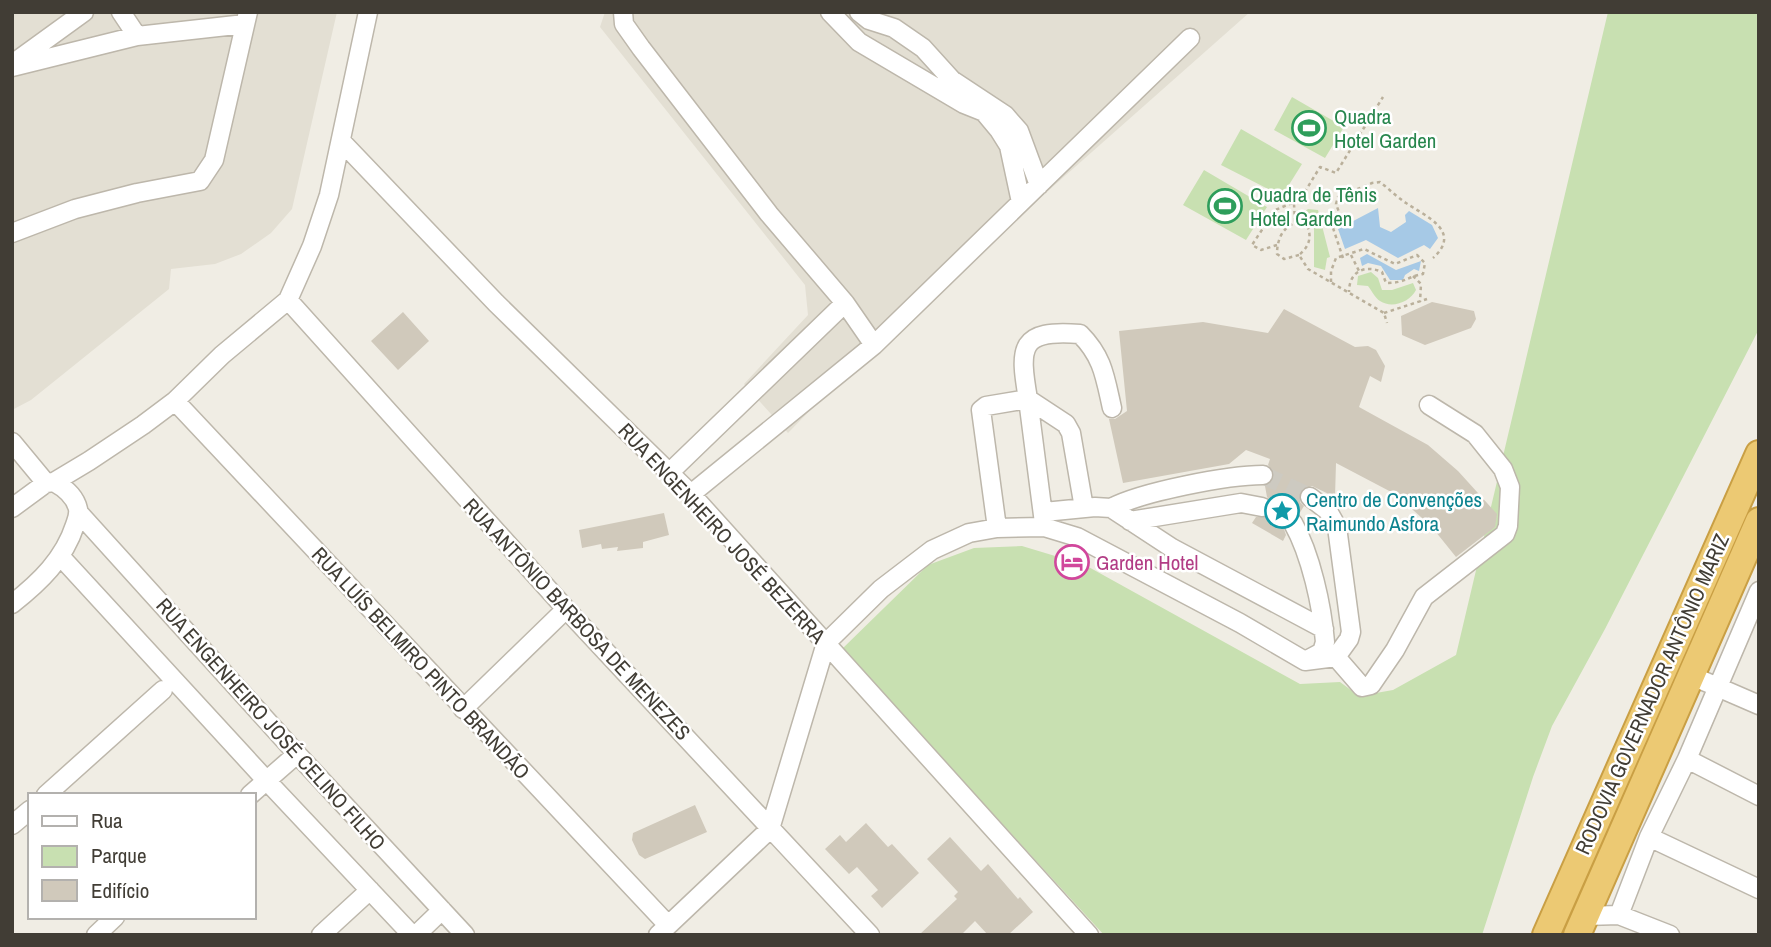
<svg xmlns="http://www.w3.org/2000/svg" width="1771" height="947" font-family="'Archivo Narrow',sans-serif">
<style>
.residential{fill:#e3dfd3}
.green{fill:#c8e0b1}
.water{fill:#a6c9e6}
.building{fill:#d0c9bb}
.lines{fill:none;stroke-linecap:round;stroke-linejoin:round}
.minor-tunnel{stroke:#cdcac1;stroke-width:18;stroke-dasharray:18 9;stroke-linecap:butt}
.minor-casing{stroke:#bdb7ab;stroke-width:21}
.highway-casing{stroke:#c99f44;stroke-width:30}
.path{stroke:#bab09b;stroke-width:2.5;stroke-dasharray:3.5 3.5;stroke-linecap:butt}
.minor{stroke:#fff;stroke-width:18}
.highway{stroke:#ecc973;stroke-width:26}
.labels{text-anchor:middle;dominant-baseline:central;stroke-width:5;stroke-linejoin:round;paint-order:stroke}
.leisure-label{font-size:21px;fill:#27864d;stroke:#fff;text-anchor:start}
.culture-label{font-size:21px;fill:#0d838f;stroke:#fff;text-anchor:start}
.street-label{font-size:21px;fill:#413d35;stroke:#fff}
.hotel-label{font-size:21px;fill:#b23c85;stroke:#fff;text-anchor:start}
</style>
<rect width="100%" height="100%" fill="#f0ede4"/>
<path class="residential" d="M 12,12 L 337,12 L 292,209 L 271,233 L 241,254 L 215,264 L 171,269 L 169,289 L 31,400 L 12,410 Z
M 605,12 L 1250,12 L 874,345 L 788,433 L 744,384 L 808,315 L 805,285 L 600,27 Z"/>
<path class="green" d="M 1608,12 L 1759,12 L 1759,329 L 1605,629 L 1552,726 L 1533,777 L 1482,935 L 1104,935 L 842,649 L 928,565 L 974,548 L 1022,546 L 1085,565 L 1300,684 L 1340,682 L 1359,696 L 1393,690 L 1456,655 Z
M 1292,97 L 1344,127 L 1325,158 L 1274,130 Z
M 1241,129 L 1302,164 L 1282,196 L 1221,165 Z
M 1204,170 L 1267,207 L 1246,240 L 1183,205 Z
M 1308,209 L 1318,210 L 1330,257 L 1327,258 L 1325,270 L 1314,267 L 1314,227 L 1301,214 Z
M 1371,272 L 1378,278 L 1382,290 L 1392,290 L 1413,283 L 1416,290 C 1410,302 1392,309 1380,301 C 1375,298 1372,291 1368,286 L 1357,285 L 1358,276 Z"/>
<path class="water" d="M 1378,208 L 1380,227 L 1391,232 L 1406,222 L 1405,215 L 1409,211 L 1432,225 L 1438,238 L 1430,249 L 1424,245 L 1398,258 L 1366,240 L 1345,249 L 1338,229 Z
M 1367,254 L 1396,270 L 1421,261 L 1419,271 L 1414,269 L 1405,275 L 1403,280 L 1390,280 L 1381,266 L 1368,263 L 1362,266 L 1360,258 Z"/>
<path class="building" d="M 1432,302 L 1474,311 L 1476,319 L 1471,328 L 1425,345 L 1402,335 L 1401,316 Z
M 1284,309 L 1355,347 L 1368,346 L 1376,350 L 1385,366 L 1381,382 L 1370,376 L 1359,407 L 1428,445 L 1458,471 L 1497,514 L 1495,527 L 1456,557 L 1431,526 L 1395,494 L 1336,463 L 1335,497 L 1312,486 L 1302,490 L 1299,501 L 1304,506 L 1299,514 L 1289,513 L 1283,517 L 1282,523 L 1286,535 L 1283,541 L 1252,523 L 1256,517 L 1266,517 L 1273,510 L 1272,503 L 1267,497 L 1265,486 L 1273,481 L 1274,474 L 1268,465 L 1270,459 L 1246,450 L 1229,464 L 1123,483 L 1109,419 L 1115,419 L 1127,411 L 1119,331 L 1203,322 L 1268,333 Z
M 403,312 L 429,341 L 398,370 L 371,341 Z
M 664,513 L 669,535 L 643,542 L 643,548 L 617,551 L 618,547 L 602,549 L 601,544 L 582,548 L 579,530 Z
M 695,805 L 707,832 L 645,859 L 639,855 L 632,840 L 633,833 Z
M 866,823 L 888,847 L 892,844 L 919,873 L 882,908 L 871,896 L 878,890 L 857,867 L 849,874 L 825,849 L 840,835 L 846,842 Z
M 950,837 L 981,871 L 988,864 L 1018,899 L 1020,897 L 1033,912 L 1008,935 L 988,935 L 975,921 L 961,935 L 919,935 L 957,899 L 954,896 L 958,892 L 927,859 Z"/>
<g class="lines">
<path class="minor-tunnel" d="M 1263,475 L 1310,497
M 1262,507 L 1293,523"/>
<g class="minor-casing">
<path id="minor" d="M 121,12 L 137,36
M 623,12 L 624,24 L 641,48 L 769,214 L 845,303 L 874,345 L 1190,38
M 830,12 L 859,42 L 964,104 L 984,112 L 999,130 L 1009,146 L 1021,202
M 859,12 L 869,20 L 894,28 L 923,48 L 952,80 L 1005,115 L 1019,131 L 1039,185
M 15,62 L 84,12
M 12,67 L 137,36 L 245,24
M 342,142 L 496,303 L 691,494 L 1089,935
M 12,233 L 75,209 L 137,193 L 200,181 L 214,160 L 248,12
M 288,300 L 566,609 L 870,935
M 175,401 L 668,925
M 12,442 L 46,483
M 669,473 L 845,303
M 691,494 L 874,345
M 12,508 L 46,483 L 54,482 L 89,461 L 143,425 L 175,401 L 222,355 L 288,300 L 312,246 L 329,195 L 368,12
M 1084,508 L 1071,433 L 1066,424 L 1028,399 C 1019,347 1019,329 1080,334 C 1103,357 1105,377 1112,408
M 1111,508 C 1141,492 1228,475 1263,475
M 1044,512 L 1095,507 L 1111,508 L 1172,548 L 1324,629
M 79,513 L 297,754 L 465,935
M 1130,521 L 1241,503 L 1262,507
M 1293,523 C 1311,555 1322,606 1325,642 L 1322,652 L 1305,661
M 997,528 L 981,410 L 986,406 L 1028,399 L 1044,523
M 61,557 L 266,780 L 412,935
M 12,604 C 40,582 64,559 75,525 C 77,519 79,515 78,509 C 75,496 65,488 54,482
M 1336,657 L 1362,687 L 1371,685 L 1395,650 L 1424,597 L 1505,534 L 1508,526 L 1510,487 L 1503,469 L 1475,434 L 1429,405
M 1692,676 L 1759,705
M 463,709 L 566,609
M 1687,759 L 1759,796
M 46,795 L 163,690
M 250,795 L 297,754
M 12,825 L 30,810
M 1649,837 L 1759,889
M 1619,915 L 1649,837 L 1687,759 L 1759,591
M 1585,916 L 1619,915 L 1670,935
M 96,935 L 115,917
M 321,935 L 370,890
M 416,935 L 442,910
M 658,935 L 770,829 L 826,643 L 881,589 L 932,550 L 969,533 L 997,528 L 1044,527 L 1077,537 L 1240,623 L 1305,661 L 1336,657 L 1349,639 L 1351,632 L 1337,527 L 1328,511 L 1310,497"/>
</g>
<g class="highway-casing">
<path id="highway" d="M 1546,935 L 1759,454
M 1577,935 L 1759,521"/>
</g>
<path class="path" d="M 1294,204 L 1295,222
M 1277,245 L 1261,250 L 1252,245 L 1275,210 L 1300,200 L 1320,167 L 1336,173 L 1383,97
M 1299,255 L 1284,259 L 1277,254 C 1277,236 1286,221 1305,222 C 1313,235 1310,246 1299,255 L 1308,269 L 1384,313 L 1387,323
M 1351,255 L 1359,271
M 1343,258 L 1332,225 L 1342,220 L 1336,204 L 1338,197 L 1372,183 L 1380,182 C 1389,189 1397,197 1406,203 C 1425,216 1463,231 1433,258
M 1413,276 L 1421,284 L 1420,302
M 1331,282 L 1331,271 L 1336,258 L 1364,249 L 1395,264 L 1417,255 L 1425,263 L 1423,274 C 1406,277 1406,283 1386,283 L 1382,272 C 1364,264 1349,272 1349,292
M 1384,313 L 1427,299"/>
<use href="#minor" class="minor"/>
<use href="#highway" class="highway"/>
</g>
<defs>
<g id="stadium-ring" transform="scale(1.75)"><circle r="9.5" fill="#fff" stroke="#2e9e5b" stroke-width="1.5"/><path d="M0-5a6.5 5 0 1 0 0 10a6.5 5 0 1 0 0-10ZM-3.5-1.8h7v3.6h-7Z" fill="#2e9e5b"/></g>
<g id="sight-ring" transform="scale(1.75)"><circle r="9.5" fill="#fff" stroke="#0f9aa8" stroke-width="1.5"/><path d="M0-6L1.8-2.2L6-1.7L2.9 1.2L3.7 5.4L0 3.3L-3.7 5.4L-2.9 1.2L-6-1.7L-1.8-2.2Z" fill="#0f9aa8"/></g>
<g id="hotel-ring" transform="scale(1.75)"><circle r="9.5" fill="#fff" stroke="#d1479c" stroke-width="1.5"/><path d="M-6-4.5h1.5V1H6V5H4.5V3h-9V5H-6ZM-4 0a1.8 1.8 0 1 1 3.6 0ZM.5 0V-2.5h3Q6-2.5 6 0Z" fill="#d1479c"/></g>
</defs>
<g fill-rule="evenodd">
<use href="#stadium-ring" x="1309" y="128"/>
<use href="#stadium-ring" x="1225" y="206"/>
<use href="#sight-ring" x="1282" y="511"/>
<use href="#hotel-ring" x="1072" y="562"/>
</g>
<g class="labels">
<g class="leisure-label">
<text x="1334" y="116">Quadra<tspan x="1334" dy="24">Hotel Garden</tspan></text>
<text x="1250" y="194">Quadra de Tênis<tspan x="1250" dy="24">Hotel Garden</tspan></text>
</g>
<g class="culture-label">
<text x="1306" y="499">Centro de Convenções<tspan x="1306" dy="24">Raimundo Asfora</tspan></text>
</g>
<g class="street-label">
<text transform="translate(722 533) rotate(47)">RUA ENGENHEIRO JOSÉ BEZERRA</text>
<text transform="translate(577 619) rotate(47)">RUA ANTÔNIO BARBOSA DE MENEZES</text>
<text transform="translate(421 663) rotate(47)">RUA LUÍS BELMIRO PINTO BRANDÃO</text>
<text transform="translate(1652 694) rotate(-66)">RODOVIA GOVERNADOR ANTÔNIO MARIZ</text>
<text transform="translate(271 724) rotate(48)">RUA ENGENHEIRO JOSÉ CELINO FILHO</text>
</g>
<g class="hotel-label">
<text x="1096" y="562">Garden Hotel</text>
</g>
</g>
<rect width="1771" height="947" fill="none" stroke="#413d35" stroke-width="28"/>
<rect x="28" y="793" width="228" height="126" fill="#ffffff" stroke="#b3b1ae" stroke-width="2"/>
<rect x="42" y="816" width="35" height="10" fill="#ffffff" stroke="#b3b1ae" stroke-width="2"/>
<text x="91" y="828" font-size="21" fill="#413d35">Rua</text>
<rect x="42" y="846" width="35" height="21" fill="#c8e0b1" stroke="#b3b1ae" stroke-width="2"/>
<text x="91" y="863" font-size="21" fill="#413d35">Parque</text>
<rect x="42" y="880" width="35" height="21" fill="#d0c9bb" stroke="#b3b1ae" stroke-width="2"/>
<text x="91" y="898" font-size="21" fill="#413d35">Edifício</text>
</svg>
